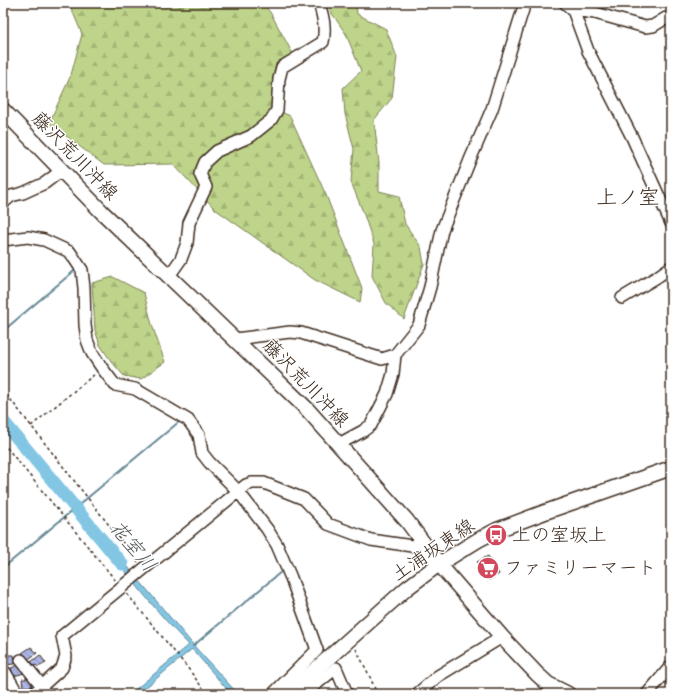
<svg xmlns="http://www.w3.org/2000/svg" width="674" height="697" font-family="Caveat,'Klee One',sans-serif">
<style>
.forest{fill:url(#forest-firs);stroke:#7c7f54}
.water{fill:#83c6e4;stroke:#668895}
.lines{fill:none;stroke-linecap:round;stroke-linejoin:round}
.stream{stroke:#668895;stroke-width:2}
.river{stroke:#83c6e4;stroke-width:13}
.building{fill:url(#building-back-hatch);stroke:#3b2a1e}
.minor-casing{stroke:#3b2a1e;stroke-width:14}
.major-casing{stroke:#3b2a1e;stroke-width:17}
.path{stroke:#3b2a1e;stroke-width:1.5;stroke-dasharray:3 3;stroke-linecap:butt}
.minor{stroke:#fff;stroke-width:11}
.major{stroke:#fff;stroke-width:14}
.labels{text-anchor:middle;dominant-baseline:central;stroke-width:3;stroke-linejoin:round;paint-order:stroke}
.street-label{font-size:19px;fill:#3b2a1e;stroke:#fff}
.poi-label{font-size:19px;fill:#3b2a1e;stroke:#fff;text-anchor:start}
.water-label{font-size:20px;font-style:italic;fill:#515959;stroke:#fff}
.quarter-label{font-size:21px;fill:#3b2a1e;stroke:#fff}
</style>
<defs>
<pattern id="forest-firs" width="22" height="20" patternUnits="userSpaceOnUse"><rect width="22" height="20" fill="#bed48a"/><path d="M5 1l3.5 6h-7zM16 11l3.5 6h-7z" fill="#a4b677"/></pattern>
<pattern id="building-back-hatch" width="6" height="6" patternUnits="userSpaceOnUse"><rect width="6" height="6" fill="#acb6e6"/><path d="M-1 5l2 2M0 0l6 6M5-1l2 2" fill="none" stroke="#8d94ba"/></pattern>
</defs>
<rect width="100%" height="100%" fill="#fff"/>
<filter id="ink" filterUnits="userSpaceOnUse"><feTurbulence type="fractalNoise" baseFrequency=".025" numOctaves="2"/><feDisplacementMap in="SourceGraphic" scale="8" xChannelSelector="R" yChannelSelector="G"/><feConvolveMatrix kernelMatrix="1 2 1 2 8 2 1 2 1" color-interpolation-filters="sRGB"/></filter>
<g filter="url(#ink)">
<path class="forest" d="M 69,3 L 262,3 L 270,12 L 294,56 L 282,67 L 277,110 L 290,116 L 326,195 L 362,288 L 360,302 L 315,280 L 215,209 L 173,164 L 104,165 L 49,123 L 71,75 L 82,34 Z
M 329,3 L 356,3 L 357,14 L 386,29 L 397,57 L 392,98 L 374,120 L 379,163 L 379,191 L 399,196 L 405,224 L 421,247 L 424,264 L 404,319 L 386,303 L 372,276 L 374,244 L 363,212 L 351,182 L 354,149 L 345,114 L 343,88 L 361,71 L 346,34 L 331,12 Z
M 113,277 L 144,293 L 152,325 L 165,362 L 141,379 L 124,376 L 111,361 L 100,345 L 95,330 L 92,283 Z"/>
<path class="water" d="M 113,549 L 195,647 L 238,694 L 231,694 L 192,649 L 138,694 L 130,694 L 189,645 C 160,616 135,584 110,552 Z"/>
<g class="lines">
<path class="stream" d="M 3,331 L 74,271
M 3,568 L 180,421
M 193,646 L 282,571"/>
<path class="river" d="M 3,421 L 122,564"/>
</g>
<path class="building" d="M 488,556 L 499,574 L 489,580 L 477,562 Z
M 31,647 L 37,653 L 27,660 L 22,653 Z
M 3,655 L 14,655 L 15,664 L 3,665 Z
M 40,655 L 46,663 L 38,667 L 36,665 L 34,666 L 31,662 Z
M 21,664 L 24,673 L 14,676 L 11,668 Z
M 31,676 L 32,686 L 23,687 L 22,679 L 26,679 L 26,677 Z"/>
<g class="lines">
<g class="minor-casing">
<path id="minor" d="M 565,3 L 573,10 L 588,51 L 632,137 L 671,223
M 573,10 L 595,13 L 645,27 L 653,26 L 666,18 L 671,20
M 3,203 L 11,196 L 23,193 L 45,183 L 62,170
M 3,240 L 28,237 L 44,240 L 70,252 L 82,270 L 84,288 L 85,325 L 87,340 L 92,353 L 102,368 L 115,385 L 135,389 L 188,420 L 199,435 L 202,453 L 209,462 L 238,491 L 267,529 L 277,545 L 291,578 L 317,650 L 273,694
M 169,276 L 181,259 L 187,243 L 189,223 L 206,187 L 200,174 L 205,162 L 217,151 L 251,136 L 271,120 L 277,110 L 279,79 L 282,67 L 323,42 C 326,28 323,16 319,3
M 622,298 L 657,277 L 671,267
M 235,339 L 290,332 L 301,333 L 382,359 L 395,355 L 419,325 L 430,287 L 442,230 L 470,160 L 492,109 L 525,3
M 339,444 L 363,431 L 371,425 L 387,394 L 393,374 L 395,355
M 21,660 L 42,686
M 5,672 L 18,694
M 33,694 L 62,668 L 66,656 L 62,636 L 246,485 L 252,483 L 264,483 L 304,499 L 328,524 L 371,540 L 412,546 L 424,542
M 304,694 L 336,668 L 347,694
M 417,694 L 438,676 L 502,637
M 647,694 L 671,666"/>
</g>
<g class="major-casing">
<path id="major" d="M 3,110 L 102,212 L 306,408 L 407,521 L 439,564 L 502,637 L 537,674 L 548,684 L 568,694
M 288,694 L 407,588 L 439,564 L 478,540 L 497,530 L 545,512 L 671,468"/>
</g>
<path class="path" d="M 3,390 L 138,562
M 31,426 L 95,374
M 3,443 L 116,581
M 127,594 L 187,667 L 207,694
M 356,649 L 370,677 L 377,694"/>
<use href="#minor" class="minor"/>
<use href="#major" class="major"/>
</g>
</g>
<defs>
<g id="bus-disc" transform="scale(1.15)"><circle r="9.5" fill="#d1495b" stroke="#fff"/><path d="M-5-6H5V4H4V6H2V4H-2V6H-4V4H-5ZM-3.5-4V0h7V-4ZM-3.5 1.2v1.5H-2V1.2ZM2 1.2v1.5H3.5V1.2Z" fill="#fff"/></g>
<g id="supermarket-disc" transform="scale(1.15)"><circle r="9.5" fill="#d1495b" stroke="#fff"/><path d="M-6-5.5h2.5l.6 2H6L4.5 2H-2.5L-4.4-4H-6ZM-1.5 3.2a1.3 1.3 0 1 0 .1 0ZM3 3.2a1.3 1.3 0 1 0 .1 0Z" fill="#fff"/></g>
</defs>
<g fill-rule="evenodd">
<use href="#bus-disc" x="496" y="535"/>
<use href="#supermarket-disc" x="488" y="568"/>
</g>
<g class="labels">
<g class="street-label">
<text transform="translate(75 156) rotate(46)">藤沢荒川沖線</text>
<text transform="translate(306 383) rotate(46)">藤沢荒川沖線</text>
<text transform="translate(433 550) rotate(-34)">土浦坂東線</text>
</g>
<g class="poi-label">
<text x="512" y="535">上の室坂上</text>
<text x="504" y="568">ファミリーマート</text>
</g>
<g class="water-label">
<text transform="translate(133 546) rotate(50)">花室川</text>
</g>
<g class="quarter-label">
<text x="628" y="197">上ノ室</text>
</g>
</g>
<rect width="674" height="697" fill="none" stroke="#fff" stroke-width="16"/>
<rect x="8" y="8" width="658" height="681" fill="none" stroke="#3b2a1e" stroke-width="1.5" filter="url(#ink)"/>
</svg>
